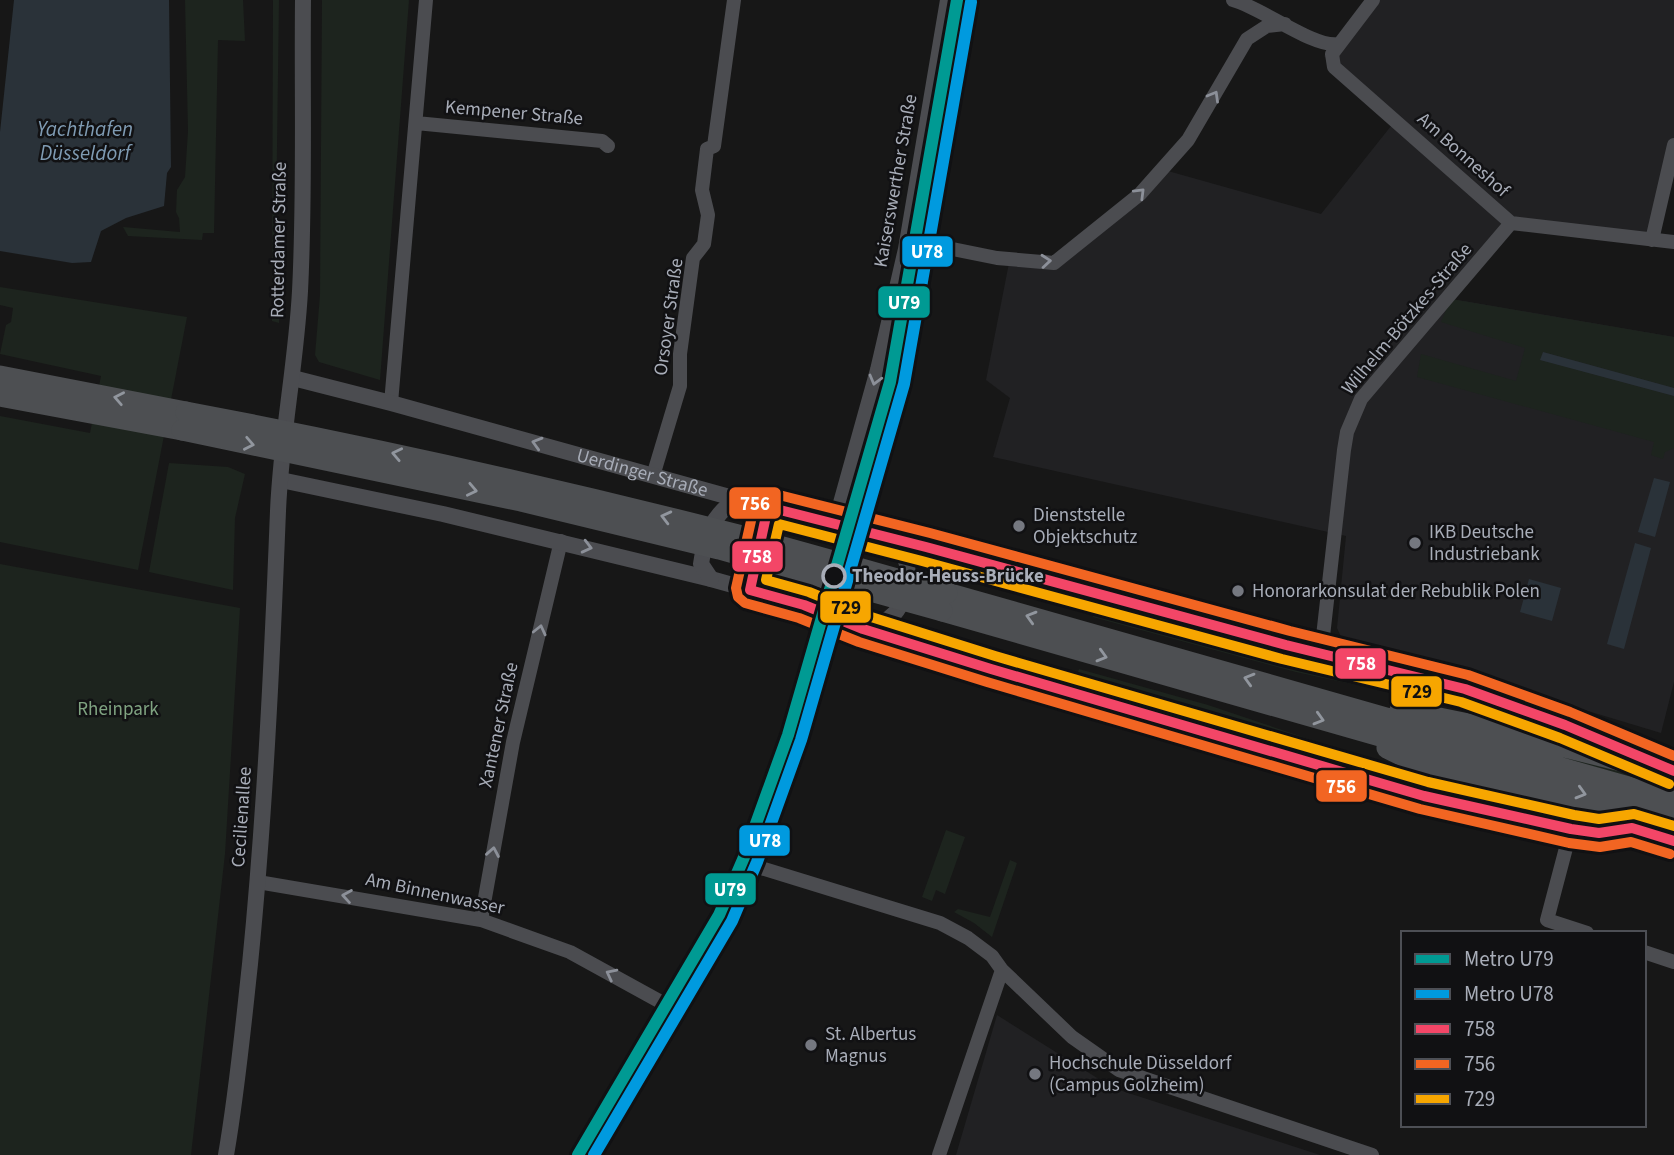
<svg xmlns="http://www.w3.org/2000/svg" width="1674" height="1155" font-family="'Source Sans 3',sans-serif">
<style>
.built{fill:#212123}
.green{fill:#1d241e}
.water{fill:#2a3239}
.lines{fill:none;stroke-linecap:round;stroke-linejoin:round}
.minor{stroke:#4b4c50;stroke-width:14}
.tertiary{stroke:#4b4c50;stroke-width:16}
.primary{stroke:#4d4f52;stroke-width:21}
.primary-bridge{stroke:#4d4f52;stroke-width:21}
.bus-1-casing{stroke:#111113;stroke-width:16}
.bus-2-casing{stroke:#111113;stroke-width:16}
.bus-3-casing{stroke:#111113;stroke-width:16}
.bus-1{stroke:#f34667;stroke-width:10}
.bus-2{stroke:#f26522;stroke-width:10}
.bus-3{stroke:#f7a600;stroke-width:10}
.metro-1-casing{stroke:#111113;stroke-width:18}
.metro-2-casing{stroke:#111113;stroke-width:18}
.metro-1{stroke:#009a93;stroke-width:12}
.metro-2{stroke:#009adf;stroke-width:12}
.oneway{stroke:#8c9099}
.oneway2{stroke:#91969e}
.poi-dot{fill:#757880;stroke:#111113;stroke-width:2.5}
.stop-dot{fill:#111113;stroke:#a8adb8;stroke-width:3.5}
.labels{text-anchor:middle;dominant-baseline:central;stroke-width:5;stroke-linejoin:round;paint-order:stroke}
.street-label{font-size:19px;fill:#a8adb8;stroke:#111113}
.poi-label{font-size:19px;fill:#a8adb8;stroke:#111113;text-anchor:start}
.stop-label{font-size:19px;font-weight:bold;fill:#a8adb8;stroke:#111113;text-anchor:start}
.park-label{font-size:19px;fill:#7fa381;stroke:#111113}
.water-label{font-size:21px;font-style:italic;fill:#7f9bb3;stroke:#111113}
.line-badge{stroke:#111113;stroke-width:2.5}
.badge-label{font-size:19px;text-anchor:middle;font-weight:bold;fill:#fff}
.pale-badge-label{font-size:19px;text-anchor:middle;font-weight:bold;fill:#111}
</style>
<rect width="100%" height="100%" fill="#171717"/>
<path class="built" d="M 1374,0 L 1674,0 L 1674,141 L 1651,238 L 1511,224 L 1452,299 L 1674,337 L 1674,682 L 1661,733 L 1492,682 L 1343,641 L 1337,628 L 1346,536 L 993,457 L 1010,398 L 986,380 L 1009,263 L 1055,262 L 1168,171 L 1321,214 L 1395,121 L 1324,56 L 1338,44 Z
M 997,1015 L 1113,1088 L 1320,1155 L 956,1155 Z"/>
<path class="green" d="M 185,0 L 243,0 L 245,41 L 218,40 L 214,233 L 203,233 L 202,240 L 128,236 L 123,227 L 180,232 L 179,218 L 176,212 L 177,190 L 185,177 L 188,131 Z
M 273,0 L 279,0 L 276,221 C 283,256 282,288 279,323 L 272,321 Z
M 322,0 L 409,0 L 380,380 L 319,362 L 315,355 L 320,295 Z
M 0,287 L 187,317 L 138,570 L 0,542 L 0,416 L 90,433 L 101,376 L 0,354 L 6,325 L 11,322 L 13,308 L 0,305 Z
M 1451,299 L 1674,337 L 1674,388 L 1543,352 L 1541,360 L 1674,396 L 1674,448 L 1665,452 L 1663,459 L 1651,455 L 1654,442 L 1417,377 L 1421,354 L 1516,381 L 1525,348 L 1441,322 Z
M 169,463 L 228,467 L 245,474 L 235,518 L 233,590 L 149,572 Z
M 0,564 L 240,608 L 225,854 L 191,1155 L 0,1155 Z
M 1097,602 L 1469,700 L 1550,729 L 1544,730 L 1444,704 L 1296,672 L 1093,617 Z
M 1079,669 L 1208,705 L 1490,800 L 1489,804 L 1074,685 Z
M 1499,739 L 1674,784 L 1674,790 Z
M 946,830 L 965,837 L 945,894 L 936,890 L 932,901 L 922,897 Z
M 1010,860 L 1017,863 L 992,937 L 974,923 L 954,912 L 958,909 L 990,917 Z"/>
<path class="water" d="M 14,0 L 169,0 L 171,167 L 167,173 L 164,206 L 126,218 L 101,231 L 91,262 L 72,263 L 0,251 L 0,132 Z
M 1543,352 L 1674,388 L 1674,396 L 1540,360 Z
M 1654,478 L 1670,482 L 1655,537 L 1638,532 Z
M 1635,543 L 1651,548 L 1624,649 L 1607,644 Z
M 1529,579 L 1561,588 L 1552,621 L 1520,612 Z"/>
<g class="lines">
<path class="minor" d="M 1233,0 C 1262,8 1314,48 1338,44
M 1373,0 L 1332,54 L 1334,67 L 1511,223 L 1674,242
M 416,123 L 602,141 L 608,146
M 1652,240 L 1674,145
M 928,244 L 997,258 L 1054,263 L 1140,194 L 1188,140 L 1247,39 L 1267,26 L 1285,24
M 391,403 L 426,0
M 653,476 L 680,386 L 680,354 L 693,258 L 704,244 L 708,215 L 702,190 L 707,149 L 714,146 L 734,0
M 1321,654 L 1344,450 L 1347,432 L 1361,399 L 1511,223
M 1571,829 L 1547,920 L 1587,933
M 745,863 L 940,923 L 968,938 L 992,956 L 1002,970 L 1072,1037 L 1119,1070 L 1372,1155
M 258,882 L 481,920 L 570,952 L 670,1007
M 481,920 L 513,742 L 561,541
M 1644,952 L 1674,962
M 939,1155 L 1002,970"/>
<g class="tertiary">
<path id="s1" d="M 293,378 L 391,403 L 816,521 L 926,547 L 1072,588 L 1465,689 L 1565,725 L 1650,761"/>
<path d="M 281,480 L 443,514 L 711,579 L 804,605 L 863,629 L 991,669 L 1424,796 L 1571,829 L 1599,833 L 1626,829"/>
<path d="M 853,529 L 841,503 L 878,370 L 906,249 L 948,0"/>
<path d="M 711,579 L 701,564 C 705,535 712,515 737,499"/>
<path d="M 863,629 C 894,621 903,610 907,580 C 908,572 908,565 905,558 C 902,551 898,545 894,539"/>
<path d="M 226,1155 C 237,1092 243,1028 250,964 C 265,813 272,663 278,511 C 281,437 296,365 300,291 C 305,194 302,97 303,0"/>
<path d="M 583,1155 L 711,940 L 730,902 L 800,712 L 853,529 L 869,504 L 905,377 L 970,0"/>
</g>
<path class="primary" d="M 0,376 L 186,412
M 0,396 L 182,430
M 947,593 L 1674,800
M 942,611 L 1674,820
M 1400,710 L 1488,728 L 1674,774
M 1387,748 L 1415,762 L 1473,781 L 1674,841"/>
<path class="primary-bridge" d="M 186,412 C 371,447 555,488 738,535 C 808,553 877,574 947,593
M 182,430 L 521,501 L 719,549 L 942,611"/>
<g class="bus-1-casing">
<path id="bus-1" d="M 1674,771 L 1565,725 L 1465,689 L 1286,645 L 926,547 L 768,507 L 750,590 L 804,605 L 863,629 L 991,669 L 1424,796 L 1571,829 L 1599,833 L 1632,828 L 1674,841"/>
</g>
<g class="bus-2-casing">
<path id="bus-2" d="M 1670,854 L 1631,842 L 1600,847 L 1569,843 L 1420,809 L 987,682 L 859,642 L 799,618 L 745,603 L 738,597 L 736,588 L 755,503 L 762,494 L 771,493 L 930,533 L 1290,631 L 1468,675 L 1570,712 L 1674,756"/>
</g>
<g class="bus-3-casing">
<path id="bus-3" d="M 1669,784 L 1560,738 L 1461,702 L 1282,659 L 922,561 L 779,524 L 766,580 L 809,592 L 868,616 L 995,656 L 1428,782 L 1574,815 L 1599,819 L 1634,814 L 1674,826"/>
</g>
<use href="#bus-1" class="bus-1"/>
<use href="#bus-2" class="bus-2"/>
<use href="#bus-3" class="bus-3"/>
<g class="metro-1-casing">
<path id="metro-1" d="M 578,1155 L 719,915 L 744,857 L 788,735 L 890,382 L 957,0"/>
</g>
<g class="metro-2-casing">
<path id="metro-2" d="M 594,1155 L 732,921 L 757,862 L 801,740 L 904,384 L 971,2"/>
</g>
<use href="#metro-1" class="metro-1"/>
<use href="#metro-2" class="metro-2"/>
</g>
<defs><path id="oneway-chevron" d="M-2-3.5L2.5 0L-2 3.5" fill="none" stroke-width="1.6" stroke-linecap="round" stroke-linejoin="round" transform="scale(1.75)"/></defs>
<g class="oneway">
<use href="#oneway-chevron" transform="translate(1214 96) rotate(-60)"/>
<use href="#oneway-chevron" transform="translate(1140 193) rotate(-45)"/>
<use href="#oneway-chevron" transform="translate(1046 261) rotate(-5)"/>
<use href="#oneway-chevron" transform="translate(875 380) rotate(105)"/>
<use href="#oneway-chevron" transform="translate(537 443) rotate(-164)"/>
<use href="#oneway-chevron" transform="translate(587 547) rotate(14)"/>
<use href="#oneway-chevron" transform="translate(540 630) rotate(-77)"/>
<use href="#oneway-chevron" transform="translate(493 852) rotate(-80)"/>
<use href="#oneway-chevron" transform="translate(347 896) rotate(-171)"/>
<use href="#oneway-chevron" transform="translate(611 974) rotate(-153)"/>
</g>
<g class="oneway2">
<use href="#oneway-chevron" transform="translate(119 398) rotate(-169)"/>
<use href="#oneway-chevron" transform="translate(249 444) rotate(11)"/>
<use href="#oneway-chevron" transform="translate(397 454) rotate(-168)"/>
<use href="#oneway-chevron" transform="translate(472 490) rotate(12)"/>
<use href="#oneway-chevron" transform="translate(666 517) rotate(-166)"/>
<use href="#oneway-chevron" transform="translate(1031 617) rotate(-164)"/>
<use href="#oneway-chevron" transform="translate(1102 656) rotate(16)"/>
<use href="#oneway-chevron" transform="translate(1249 679) rotate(-164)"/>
<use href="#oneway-chevron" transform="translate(1319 719) rotate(16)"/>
<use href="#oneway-chevron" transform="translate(1581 793) rotate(16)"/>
</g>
<g class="poi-dot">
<circle cx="1019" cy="526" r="7"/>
<circle cx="1415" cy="543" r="7"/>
<circle cx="1238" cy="591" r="7"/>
<circle cx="811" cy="1045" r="7"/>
<circle cx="1035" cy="1074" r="7"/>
</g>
<circle class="stop-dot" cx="834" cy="576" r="11"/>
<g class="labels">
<g class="street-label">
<text transform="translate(514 113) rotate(5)">Kempener Straße</text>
<text transform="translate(1463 155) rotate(42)">Am Bonneshof</text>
<text transform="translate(896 181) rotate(-80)">Kaiserswerther Straße</text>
<text transform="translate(279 240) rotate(-89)">Rotterdamer Straße</text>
<text transform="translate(669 317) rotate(-82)">Orsoyer Straße</text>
<text transform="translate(1407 319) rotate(-50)">Wilhelm-Bötzkes-Straße</text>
<text stroke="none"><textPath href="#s1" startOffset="362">Uerdinger Straße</textPath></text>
<text transform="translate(499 725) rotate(-78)">Xantener Straße</text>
<text transform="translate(242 817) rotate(-86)">Cecilienallee</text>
<text transform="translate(435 894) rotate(12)">Am Binnenwasser</text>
</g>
<g class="poi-label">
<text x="1033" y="515">Dienststelle<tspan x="1033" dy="22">Objektschutz</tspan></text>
<text x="1429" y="532">IKB Deutsche<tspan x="1429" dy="22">Industriebank</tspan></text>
<text x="1252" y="591">Honorarkonsulat der Rebublik Polen</text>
<text x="825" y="1034">St. Albertus<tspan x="825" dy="22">Magnus</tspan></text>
<text x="1049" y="1063">Hochschule Düsseldorf<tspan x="1049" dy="22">(Campus Golzheim)</tspan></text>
</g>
<g class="stop-label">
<text x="852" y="576">Theodor-Heuss-Brücke</text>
</g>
<g class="park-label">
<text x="118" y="709">Rheinpark</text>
</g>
<g class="water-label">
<text x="85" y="129">Yachthafen<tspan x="85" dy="24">Düsseldorf</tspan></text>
</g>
</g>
<g class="line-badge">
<rect x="901" y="235" width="53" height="33" rx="7" fill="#009adf"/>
<rect x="877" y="285" width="54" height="34" rx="7" fill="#009a93"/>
<rect x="728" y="486" width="54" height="34" rx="7" fill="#f26522"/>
<rect x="731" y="540" width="53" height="33" rx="7" fill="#f34667"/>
<rect x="819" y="590" width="53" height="34" rx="7" fill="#f7a600"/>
<rect x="1334" y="647" width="53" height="33" rx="7" fill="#f34667"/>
<rect x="1390" y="675" width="53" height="33" rx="7" fill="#f7a600"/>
<rect x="1315" y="769" width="53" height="34" rx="7" fill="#f26522"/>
<rect x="738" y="824" width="53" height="33" rx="7" fill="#009adf"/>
<rect x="704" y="872" width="53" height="34" rx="7" fill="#009a93"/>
</g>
<g class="badge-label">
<text x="927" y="258">U78</text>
<text x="904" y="309">U79</text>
<text x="755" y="510">756</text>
<text x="757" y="563">758</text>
<text x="1361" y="670">758</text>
<text x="1341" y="793">756</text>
<text x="765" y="847">U78</text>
<text x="730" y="896">U79</text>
</g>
<g class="pale-badge-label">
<text x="846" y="614">729</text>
<text x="1417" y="698">729</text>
</g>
<rect x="1401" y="931" width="245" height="196" fill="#111113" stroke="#4d4f55" stroke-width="2"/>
<rect x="1415" y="954" width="35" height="10" fill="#009a93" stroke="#4d4f55" stroke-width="2"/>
<text x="1464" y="966" font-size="21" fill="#a8adb8">Metro U79</text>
<rect x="1415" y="989" width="35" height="10" fill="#009adf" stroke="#4d4f55" stroke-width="2"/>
<text x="1464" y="1001" font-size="21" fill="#a8adb8">Metro U78</text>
<rect x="1415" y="1024" width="35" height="10" fill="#f34667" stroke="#4d4f55" stroke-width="2"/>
<text x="1464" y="1036" font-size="21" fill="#a8adb8">758</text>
<rect x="1415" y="1059" width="35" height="10" fill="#f26522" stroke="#4d4f55" stroke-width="2"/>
<text x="1464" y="1071" font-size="21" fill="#a8adb8">756</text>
<rect x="1415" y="1094" width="35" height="10" fill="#f7a600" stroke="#4d4f55" stroke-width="2"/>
<text x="1464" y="1106" font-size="21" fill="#a8adb8">729</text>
</svg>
